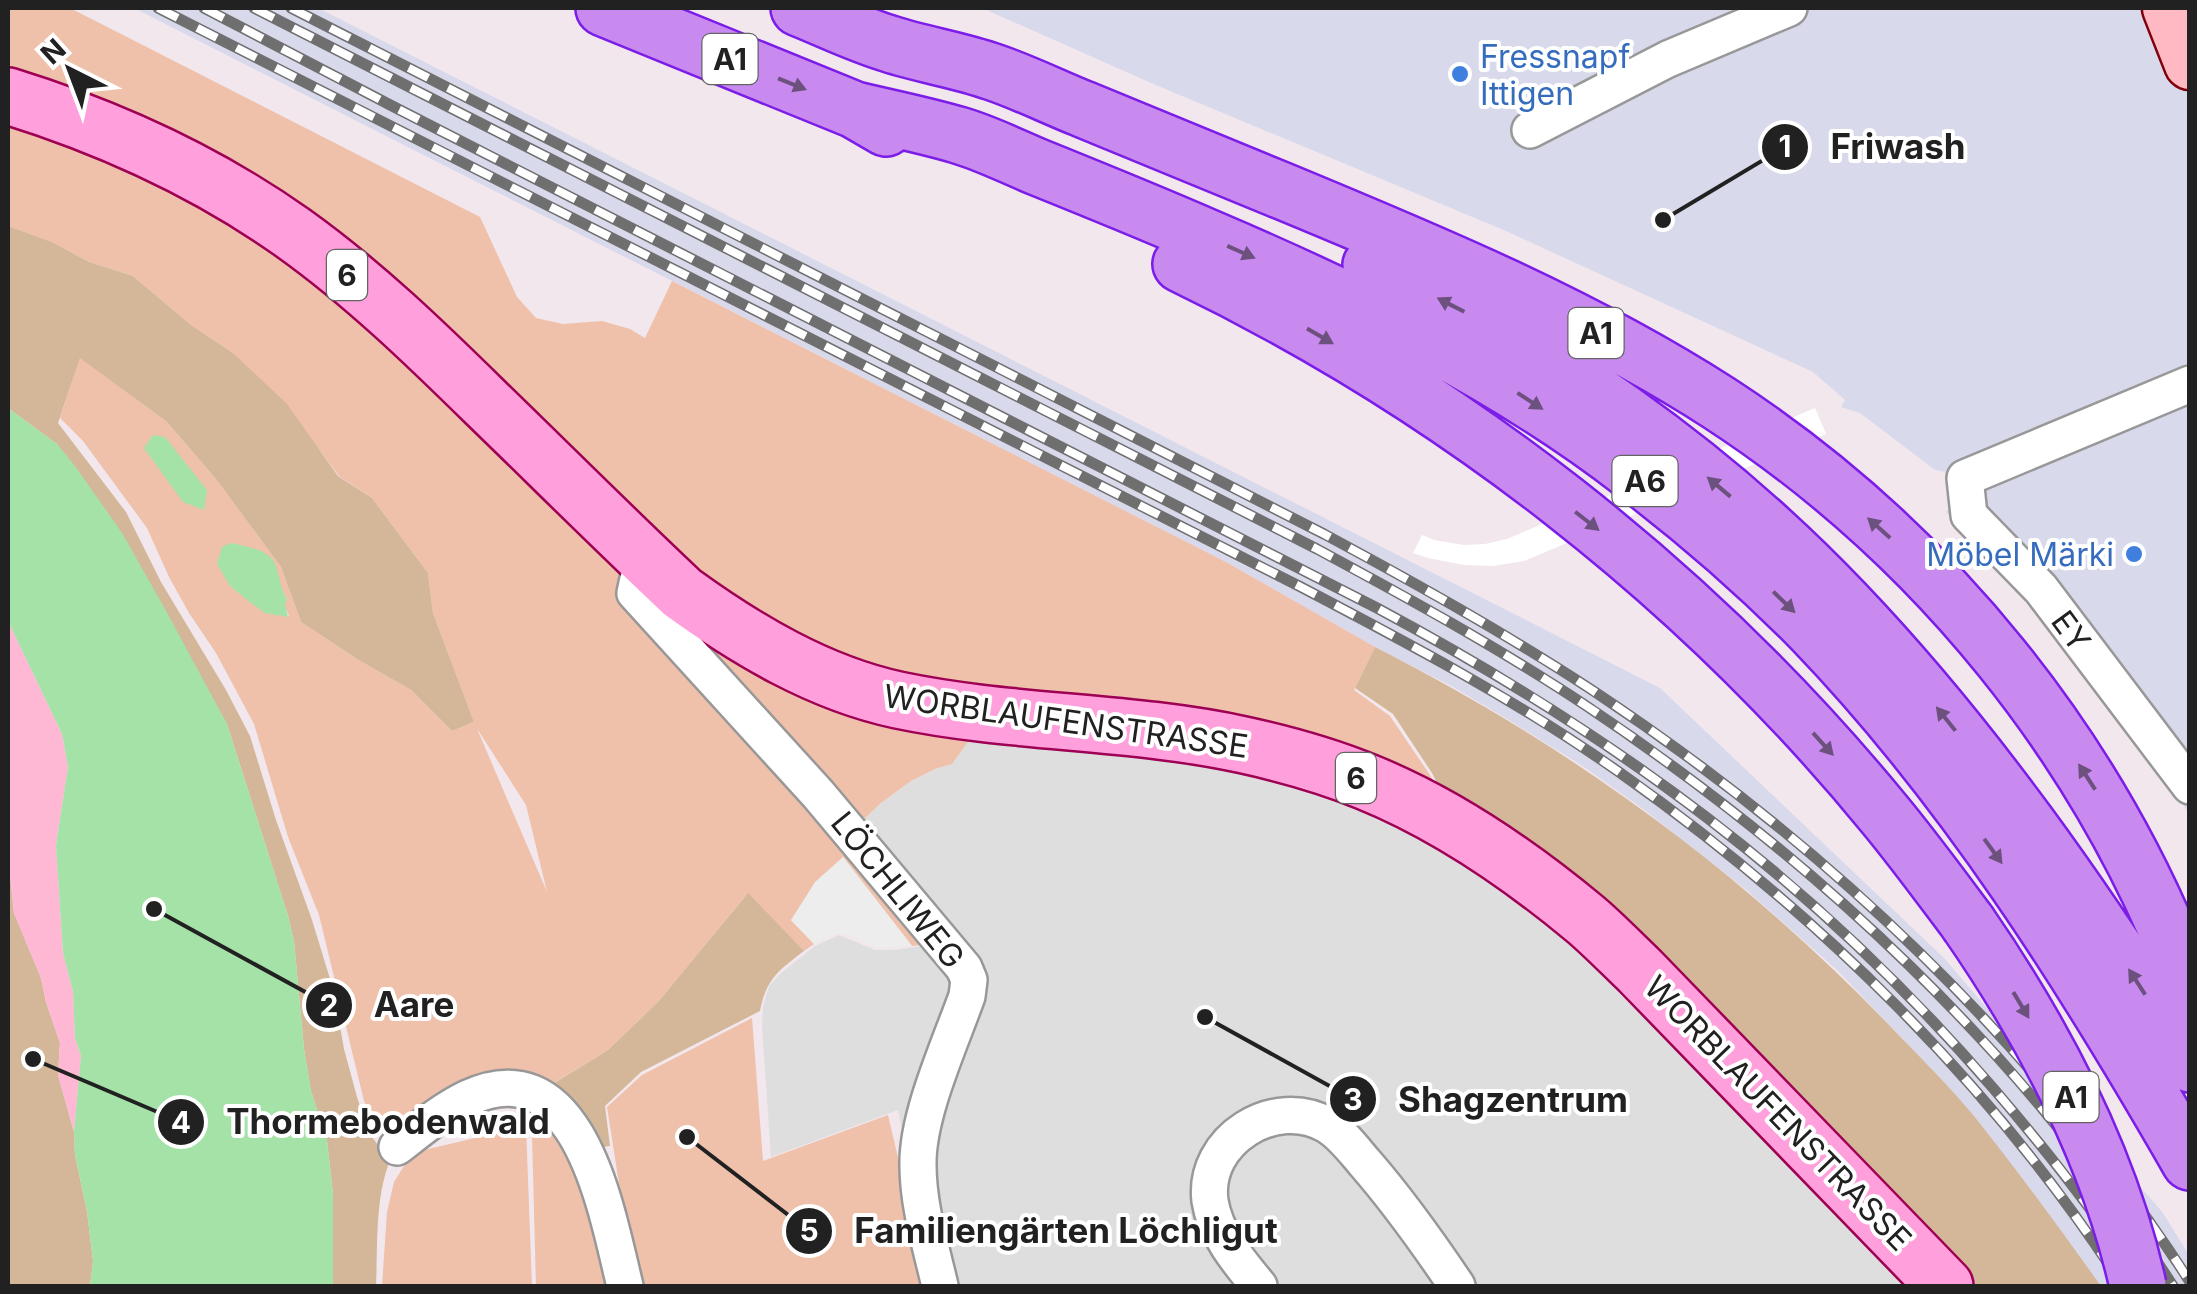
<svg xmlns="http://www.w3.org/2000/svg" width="2197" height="1294" font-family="Inter,sans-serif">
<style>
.residential{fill:#dfdedf}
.industrial{fill:#d9d9ec}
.grass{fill:#efc0aa;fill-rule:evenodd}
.forest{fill:#d4b799}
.sand{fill:#ffb8d4}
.parking{fill:#ededed}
.water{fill:#a5e2a7}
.pier{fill:#fff}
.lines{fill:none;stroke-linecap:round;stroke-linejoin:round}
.minor-casing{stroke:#989898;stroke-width:40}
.secondary-casing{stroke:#80000b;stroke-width:55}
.primary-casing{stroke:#9e0053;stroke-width:60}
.motorway-casing{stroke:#7b1ce8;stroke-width:60}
.minor{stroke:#fff;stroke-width:35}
.secondary{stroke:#feb9c3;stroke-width:50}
.primary{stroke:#ff9fdb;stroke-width:55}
.motorway{stroke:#c88aee;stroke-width:55}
.rail-casing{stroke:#6f6f6f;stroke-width:11}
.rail{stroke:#fff;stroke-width:8;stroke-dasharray:22;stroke-linecap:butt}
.motorway-bridge-casing{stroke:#7b1ce8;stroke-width:60;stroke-linecap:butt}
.motorway-bridge{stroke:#c88aee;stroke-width:55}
.oneway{fill:#6c507d}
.shop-dot{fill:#3f7fe0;stroke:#fff;stroke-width:4}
.labels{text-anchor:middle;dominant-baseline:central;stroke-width:8;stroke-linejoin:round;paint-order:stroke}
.shield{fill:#fff;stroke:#646464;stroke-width:2.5}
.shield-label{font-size:30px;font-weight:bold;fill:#212121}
.shop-label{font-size:32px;fill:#366cbe;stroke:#fff;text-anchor:start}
.street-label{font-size:32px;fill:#212121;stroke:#fff}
.leader{fill:none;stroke:#212121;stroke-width:4}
.callout-dot{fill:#212121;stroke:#fff;stroke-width:4}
.mark-label{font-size:30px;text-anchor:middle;font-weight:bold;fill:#fff}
.callout-label{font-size:35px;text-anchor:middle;font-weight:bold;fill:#212121;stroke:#fff;stroke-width:8;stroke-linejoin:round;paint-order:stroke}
</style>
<rect width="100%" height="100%" fill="#f2e7ed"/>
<path class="residential" d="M 971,738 L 1232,767 L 1305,786 L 1369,813 L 1443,850 L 1515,898 L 1566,938 L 1620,989 L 1911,1286 L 942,1286 L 905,1146 L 898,1110 L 771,1157 L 762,1027 L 763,1006 L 769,986 L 781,973 L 815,946 L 839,935 L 875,950 L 894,950 L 922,946 L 939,935 L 851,831 L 881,803 L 911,781 L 935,769 L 952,764 Z"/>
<path class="industrial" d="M 134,8 L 318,8 L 1660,688 L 1944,958 L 2163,1213 L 2189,1255 L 2189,1286 L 2101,1286 L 1974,1116 L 1940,1078 L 1837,970 L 1745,889 L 1643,809 L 1584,767 L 1512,722 L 1453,687 L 1375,647 L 1226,562 Z
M 982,8 L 2168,8 L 2190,64 L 2189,813 L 2037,603 L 1946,512 L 1959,496 L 1953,470 L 1945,472 L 1935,470 L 1860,413 L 1841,407 L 1845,400 L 1813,372 L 1506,231 L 1151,83 Z"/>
<path class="grass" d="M 8,8 L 70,8 L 480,217 L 517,297 L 536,318 L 563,324 L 602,321 L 630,329 L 645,338 L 672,281 L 1226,562 L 1375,647 L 1354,690 L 1390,716 L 1430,775 L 1442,797 L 901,685 L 732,608 L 434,331 L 8,80 Z
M 8,97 L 210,183 L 652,567 L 971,738 L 952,764 L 935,769 L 911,781 L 881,803 L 851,831 L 936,935 L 921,945 L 912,946 L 843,857 L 791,920 L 814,944 L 804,951 L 747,894 L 658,1002 L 608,1050 L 537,1093 L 386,1141 C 382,1127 370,1115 364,1101 L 319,915 L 288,837 L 254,724 L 216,653 L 189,613 L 169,577 L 147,528 L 83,441 L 60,418 L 80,357 L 166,421 L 216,479 L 281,567 L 301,622 L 357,659 L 411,690 L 452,731 L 474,722 L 433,613 L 428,573 L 372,498 L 339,476 L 318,448 L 233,353 L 191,325 L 133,276 L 89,262 L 52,242 L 8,226 ZM 237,544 L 275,564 L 280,587 L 287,599 L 284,604 L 289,616 L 265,613 L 230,586 ZM 478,730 L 526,805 L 547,892 L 478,731 Z
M 752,1018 L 763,1161 L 888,1115 L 928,1286 L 635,1286 L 607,1107 L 642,1075 Z
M 547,1103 L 623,1286 L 536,1286 L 532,1136 Z
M 526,1126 L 532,1286 L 382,1286 L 387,1212 L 394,1182 L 406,1163 L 420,1151 Z"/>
<path class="forest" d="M 8,226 L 52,242 L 89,262 L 133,276 L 191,325 L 233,353 L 287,404 L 338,476 L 372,498 L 428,573 L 433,613 L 474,722 L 452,731 L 411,690 L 357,659 L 301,622 L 281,567 L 216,479 L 166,421 L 80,358 L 58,423 L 126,512 L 161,582 L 226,690 L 250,736 L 276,820 L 312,920 L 334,992 L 344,1049 L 357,1097 L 369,1133 L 378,1145 L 397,1147 C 374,1183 378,1244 376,1286 L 333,1286 L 333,1194 L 327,1141 L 311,1091 L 304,1049 L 294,941 L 288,916 L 227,724 L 57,444 L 8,408 Z
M 1375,647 C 1570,746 1740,870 1891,1027 C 1919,1056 1948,1085 1974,1116 C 2018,1171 2060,1229 2101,1286 L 1972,1286 L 1754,1065 L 1444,797 L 1432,773 L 1393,714 L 1355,688 Z
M 8,855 L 14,913 L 41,978 L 46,1002 L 60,1043 L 58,1075 L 74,1132 L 75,1155 L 87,1211 L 93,1261 L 90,1286 L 8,1286 Z
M 748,893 L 804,951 C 779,970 766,979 760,1011 L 641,1072 L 605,1106 L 610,1146 L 586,1149 L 551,1085 L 608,1050 L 658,1002 Z"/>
<path class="sand" d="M 8,621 L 62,734 L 68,767 L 56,845 L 63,953 L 73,992 L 75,1038 L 81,1056 L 74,1132 L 58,1075 L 60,1043 L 46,1002 L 41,978 L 14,913 L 8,855 Z"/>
<path class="parking" d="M 843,857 L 912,946 L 876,948 L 857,938 L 838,933 L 814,944 L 791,920 L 815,882 Z"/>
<path class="water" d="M 8,408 L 57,444 L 75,466 L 122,533 L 165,609 L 227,724 L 288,916 L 294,941 L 304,1049 L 311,1091 L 327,1141 L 333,1194 L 333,1286 L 90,1286 L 93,1261 L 87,1211 L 75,1155 L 74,1132 L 81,1056 L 75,1038 L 73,992 L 63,953 L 56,845 L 68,767 L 62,734 L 8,621 Z
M 153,435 L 165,437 L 207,490 L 204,510 L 183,502 L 144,448 Z
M 231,543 C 247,547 270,549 276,566 C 280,578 280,588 287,599 L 285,604 L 288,617 L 265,613 L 251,603 L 230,586 L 217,564 L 222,547 Z"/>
<path class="pier" d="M 1815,408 L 1826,434 L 1524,561 L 1493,566 L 1464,565 L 1428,558 L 1413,553 L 1422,535 L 1434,540 L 1464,545 L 1485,544 L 1507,539 Z"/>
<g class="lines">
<g class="minor-casing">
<path id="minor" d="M 1530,130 L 1668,59 L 1789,8
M 2190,384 L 1965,478 L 1969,515 L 2041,589 L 2190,786
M 652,564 L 638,579 L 635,593 L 818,794 L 964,968 L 969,980 L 967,996 C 950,1044 917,1115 918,1165 C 918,1206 931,1247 940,1286
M 397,1147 C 419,1130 443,1110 468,1098 C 580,1046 607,1214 625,1286
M 1259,1286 C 1239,1262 1215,1234 1210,1201 C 1202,1140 1275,1095 1327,1125 C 1342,1134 1353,1149 1365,1163 C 1399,1202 1428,1243 1457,1286"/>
</g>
<g class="secondary-casing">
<path id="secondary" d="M 2168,8 L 2190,64"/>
</g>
<g class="primary-casing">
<path id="primary" d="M 8,96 C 108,127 207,172 293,233 C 363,283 425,343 486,403 C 551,466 616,531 682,593 C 747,640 819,683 898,700 C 1012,724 1130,720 1244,745 C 1285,754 1328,766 1367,782 C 1446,814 1520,865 1585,919 C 1604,935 1622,954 1640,971 L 1945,1286"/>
</g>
<g class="motorway-casing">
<path id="motorway" d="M 604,8 L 855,110 L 886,128
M 799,8 C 829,20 859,35 890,44 C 924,55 959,60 993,72 C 1023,82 1053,97 1083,109 C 1149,136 1215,163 1280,190 C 1430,252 1582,315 1719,403 C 1933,542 2101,749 2190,988
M 855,110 C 889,118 924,125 958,135 C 986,143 1013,157 1040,168 C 1097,191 1154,214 1211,239 C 1359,302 1506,374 1634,473 C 1697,521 1758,574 1813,630 C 1964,787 2082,974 2190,1162
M 1181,264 C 1451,394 1695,583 1885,815 C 1914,850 1941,887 1968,923
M 1371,265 C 1546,348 1710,462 1844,603 C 1977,742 2087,902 2190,1064"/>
</g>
<use href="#minor" class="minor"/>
<use href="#secondary" class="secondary"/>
<use href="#primary" class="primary"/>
<use href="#motorway" class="motorway"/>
<g class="rail-casing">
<path id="rail" d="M 158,8 L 1299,586 C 1408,643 1518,701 1619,772 C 1815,910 1993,1084 2123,1286
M 204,8 L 398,109 L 1377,608 C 1616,736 1815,881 1993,1088 C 2047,1151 2099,1216 2143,1286
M 254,8 L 1317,549 C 1408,598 1499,648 1585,705 C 1816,859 2023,1052 2173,1286
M 291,8 L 1324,534 C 1415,583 1505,633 1592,690 C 1828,846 2036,1043 2190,1282"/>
</g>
<use href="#rail" class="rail"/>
<g class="motorway-bridge-casing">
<path id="motorway-bridge" d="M 1968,923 C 2044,1033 2109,1155 2138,1286"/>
</g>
<use href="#motorway-bridge" class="motorway-bridge"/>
</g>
<defs><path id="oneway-solid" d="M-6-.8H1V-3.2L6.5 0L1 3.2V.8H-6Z" transform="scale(2.5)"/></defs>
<g class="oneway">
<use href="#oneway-solid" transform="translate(792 84) rotate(22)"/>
<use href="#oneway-solid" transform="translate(1241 252) rotate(24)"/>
<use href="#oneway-solid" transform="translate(1451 305) rotate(-153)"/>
<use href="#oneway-solid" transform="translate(1320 336) rotate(30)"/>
<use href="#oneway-solid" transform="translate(1530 401) rotate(33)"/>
<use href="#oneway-solid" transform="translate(1719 487) rotate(-140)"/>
<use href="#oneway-solid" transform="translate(1587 521) rotate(38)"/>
<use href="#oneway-solid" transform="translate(1879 528) rotate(-138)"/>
<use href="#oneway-solid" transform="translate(1784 602) rotate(44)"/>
<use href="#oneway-solid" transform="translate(1946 719) rotate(-129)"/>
<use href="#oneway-solid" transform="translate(1823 744) rotate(48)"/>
<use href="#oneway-solid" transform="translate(2087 777) rotate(-123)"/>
<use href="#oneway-solid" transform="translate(1993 851) rotate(54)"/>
<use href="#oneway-solid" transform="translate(2137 982) rotate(-123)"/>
<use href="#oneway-solid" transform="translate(2021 1005) rotate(59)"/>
</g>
<g class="shop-dot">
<circle cx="1460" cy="74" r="10"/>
<circle cx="2134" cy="554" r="10"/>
</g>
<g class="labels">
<g class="shield">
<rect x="702.5" y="34" width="55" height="50" rx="8"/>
<rect x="327" y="250" width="40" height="50" rx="8"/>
<rect x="1568.5" y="308" width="55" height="50" rx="8"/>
<rect x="1612.5" y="456" width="65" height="50" rx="8"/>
<rect x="1336" y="753" width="40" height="50" rx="8"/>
<rect x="2043.5" y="1072" width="55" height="50" rx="8"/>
</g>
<g class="shield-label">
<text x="730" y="59">A1</text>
<text x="347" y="275">6</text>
<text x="1596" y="333">A1</text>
<text x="1645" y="481">A6</text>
<text x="1356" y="778">6</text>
<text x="2071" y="1097">A1</text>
</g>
<g class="shop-label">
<text x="1480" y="56">Fressnapf<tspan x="1480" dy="37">Ittigen</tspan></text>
<text x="2114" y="554" text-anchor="end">Möbel Märki</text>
</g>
<g class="street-label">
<text transform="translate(2071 631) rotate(54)">EY</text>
<text transform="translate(1066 721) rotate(8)">WORBLAUFENSTRASSE</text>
<text transform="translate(898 890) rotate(51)">LÖCHLIWEG</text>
<text transform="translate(1778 1113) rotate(46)">WORBLAUFENSTRASSE</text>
</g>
</g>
<path class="leader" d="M1663 220L1785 147M154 909L329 1005M1205 1017L1353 1099M33 1059L181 1122M687 1137L809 1231"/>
<g class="callout-dot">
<circle cx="1663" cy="220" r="10"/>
<circle cx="154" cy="909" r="10"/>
<circle cx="1205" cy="1017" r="10"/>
<circle cx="33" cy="1059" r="10"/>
<circle cx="687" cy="1137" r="10"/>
<circle cx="1785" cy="147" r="25"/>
<circle cx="329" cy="1005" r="25"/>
<circle cx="1353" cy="1099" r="25"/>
<circle cx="181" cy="1122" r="25"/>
<circle cx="809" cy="1231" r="25"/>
</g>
<g class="mark-label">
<text x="1785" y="157">1</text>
<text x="329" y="1016">2</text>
<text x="1353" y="1110">3</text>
<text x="181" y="1133">4</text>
<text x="809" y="1241">5</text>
</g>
<g class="callout-label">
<text x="1898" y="159">Friwash</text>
<text x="414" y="1017">Aare</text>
<text x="1513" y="1112">Shagzentrum</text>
<text x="388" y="1134">Thormebodenwald</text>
<text x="1066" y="1243">Familiengärten Löchligut</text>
</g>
<rect width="2197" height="1294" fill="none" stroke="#212121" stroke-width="20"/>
<g transform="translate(70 70) rotate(318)" stroke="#ffffff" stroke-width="8" paint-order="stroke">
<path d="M0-8L18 38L0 25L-18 38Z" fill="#212121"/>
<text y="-15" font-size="28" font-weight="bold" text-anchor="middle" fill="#212121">N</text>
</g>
</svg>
